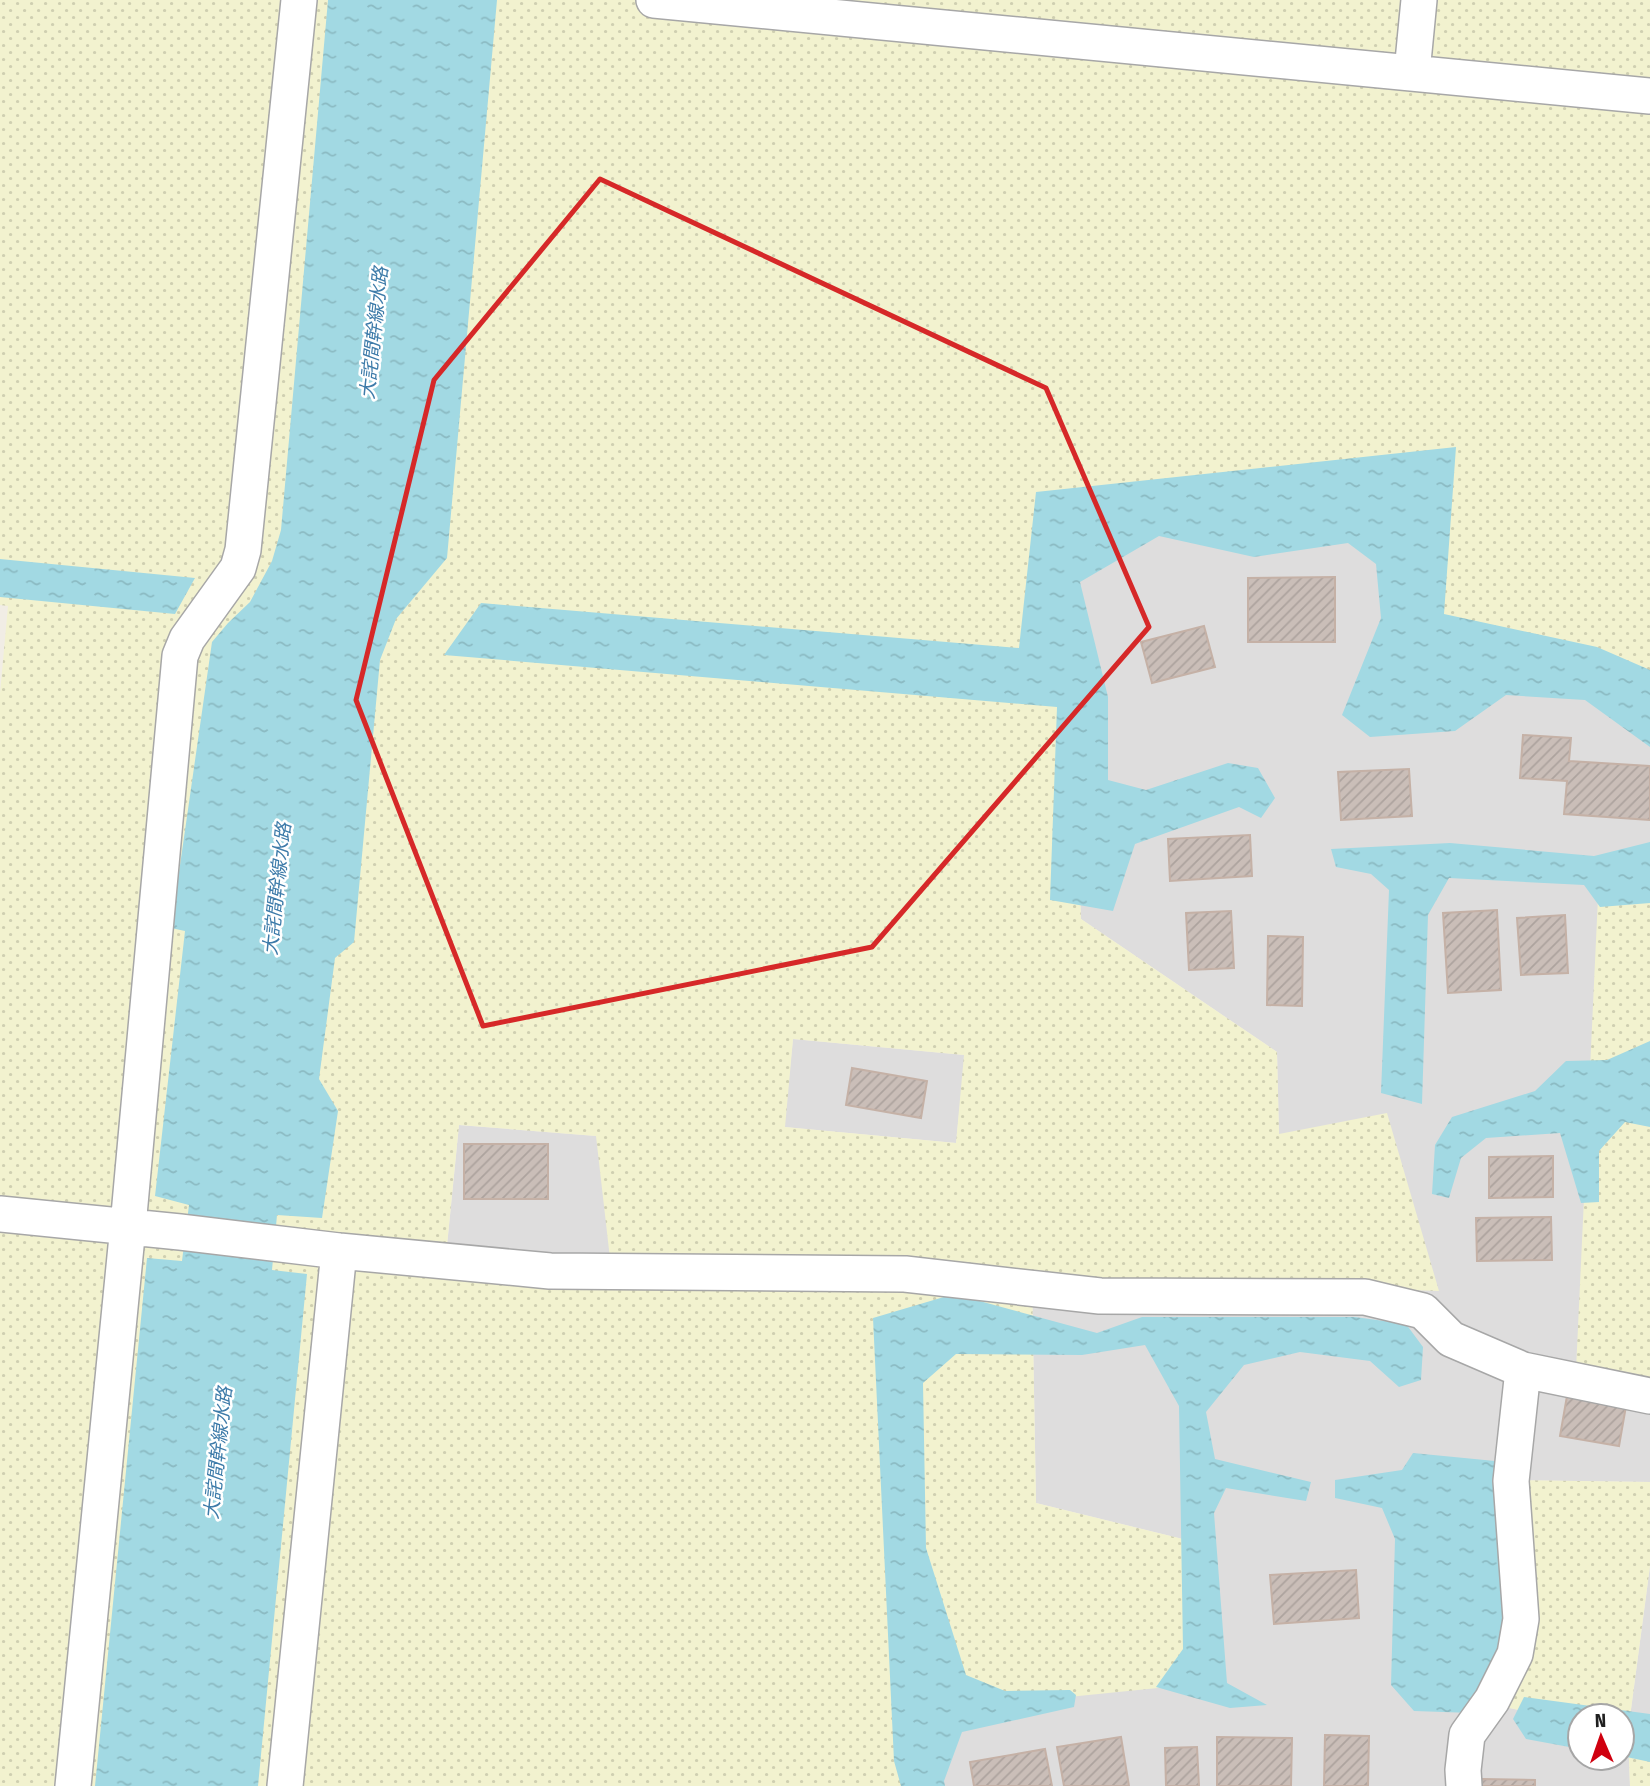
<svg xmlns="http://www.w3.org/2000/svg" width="1650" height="1786" font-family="'Fira Sans Condensed','Noto Sans JP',sans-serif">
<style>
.residential{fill:#dedddd}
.farmland{fill:url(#farmland-dots);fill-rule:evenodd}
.water{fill:url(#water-ripples)}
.building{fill:url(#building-hatch);stroke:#c5b1a6;stroke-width:2}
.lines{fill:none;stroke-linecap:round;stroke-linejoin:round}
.street-casing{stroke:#a7a7a7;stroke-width:38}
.street{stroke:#fff;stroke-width:35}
.marked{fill:none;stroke:#d62828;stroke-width:5;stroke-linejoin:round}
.labels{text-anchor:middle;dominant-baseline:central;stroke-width:5;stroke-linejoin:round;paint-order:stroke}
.water-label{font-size:19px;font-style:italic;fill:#3d7ba9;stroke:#fff}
</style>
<defs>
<pattern id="farmland-dots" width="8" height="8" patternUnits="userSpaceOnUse" patternTransform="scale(1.75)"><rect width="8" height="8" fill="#f2f2cf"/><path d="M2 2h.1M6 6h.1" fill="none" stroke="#cfcfb1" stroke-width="1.8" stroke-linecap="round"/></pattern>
<pattern id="water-ripples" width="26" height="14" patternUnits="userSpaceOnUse" patternTransform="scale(1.75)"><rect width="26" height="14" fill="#a2d9e3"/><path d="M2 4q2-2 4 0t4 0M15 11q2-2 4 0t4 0" fill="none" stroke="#8bbac2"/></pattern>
<pattern id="building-hatch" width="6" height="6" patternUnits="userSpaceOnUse" patternTransform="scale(1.75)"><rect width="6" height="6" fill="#cabeb8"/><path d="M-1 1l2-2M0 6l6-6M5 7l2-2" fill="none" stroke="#ada39e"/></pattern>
</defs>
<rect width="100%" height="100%" fill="#f1ede5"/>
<path class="residential" d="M 1411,481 L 1650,700 L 1650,1482 L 1430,1479 L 1420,1689 L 1580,1723 L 1580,1758 L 1622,1758 L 1622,1732 L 1628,1732 L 1650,1566 L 1650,1737 L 1628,1733 L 1630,1786 L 914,1786 L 909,1713 L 1199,1543 L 1036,1503 L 1032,1278 L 1279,1134 L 1277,1052 L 1081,919 L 1065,510 Z
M 793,1039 L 965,1055 L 956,1143 L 784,1127 Z
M 459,1125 L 597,1136 L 614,1285 L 444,1276 Z"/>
<path class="farmland" d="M 0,0 L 1650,0 L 1650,700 L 1433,637 L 1410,481 L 1065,510 L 1081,919 L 1277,1052 L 1279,1134 L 1387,1113 L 1439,1291 L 1032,1278 L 1036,1503 L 1199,1543 L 1198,1684 L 909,1713 L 914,1786 L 0,1786 L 0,693 L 8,606 L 0,605 ZM 793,1039 L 964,1055 L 956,1143 L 785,1127 ZM 459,1125 L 596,1136 L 613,1285 L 444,1275 Z
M 1650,870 L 1650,1384 L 1576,1370 L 1599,876 Z
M 1430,1479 L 1650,1482 L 1650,1566 L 1628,1732 L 1650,1737 L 1650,1786 L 1630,1786 L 1628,1733 L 1622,1716 L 1580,1716 L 1580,1723 L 1419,1689 Z"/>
<path class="water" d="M 328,0 L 497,0 L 447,558 L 396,619 L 380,660 L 354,942 L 335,958 L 319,1079 L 338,1111 L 322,1218 L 277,1215 L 272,1270 L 307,1274 L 258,1786 L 95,1786 L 147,1258 L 182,1261 L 189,1205 L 155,1196 L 185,931 L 171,928 L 212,642 L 228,623 L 250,602 L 272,561 L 281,530 Z
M 1456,447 L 1444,614 L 1597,647 L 1650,670 L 1650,747 L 1585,700 L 1506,695 L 1455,731 L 1370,737 L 1342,715 L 1381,618 L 1376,564 L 1348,543 L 1254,557 L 1159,536 L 1080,582 L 1108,697 L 1108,780 L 1146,790 L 1228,763 L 1258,768 L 1275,798 L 1261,818 L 1239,807 L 1135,844 L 1113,911 L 1050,900 L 1057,707 L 444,655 L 481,603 L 1019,648 L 1036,492 Z
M 0,560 L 0,559 L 195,578 L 175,614 L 0,597 Z
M 1650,842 L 1650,903 L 1600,907 L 1584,885 L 1449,878 L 1428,915 L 1422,1104 L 1381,1093 L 1389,890 L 1371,874 L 1336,867 L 1331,849 L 1450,843 L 1594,856 Z
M 1650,1041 L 1650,1127 L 1625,1122 L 1599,1151 L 1599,1202 L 1581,1203 L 1560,1133 L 1486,1138 L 1461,1158 L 1449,1198 L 1432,1194 L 1435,1145 L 1452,1117 L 1535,1091 L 1566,1061 L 1607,1060 Z
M 954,1294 L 1097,1333 L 1142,1317 L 1355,1317 L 1406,1324 L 1423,1347 L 1421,1380 L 1399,1387 L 1370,1361 L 1300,1352 L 1244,1365 L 1206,1412 L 1215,1459 L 1311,1482 L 1306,1501 L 1226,1488 L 1214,1513 L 1227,1683 L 1267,1705 L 1230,1708 L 1156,1687 L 1183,1649 L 1179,1406 L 1145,1345 L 1082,1355 L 956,1354 L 923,1383 L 926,1548 L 966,1675 L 1005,1691 L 1070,1690 L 1076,1695 L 1074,1707 L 962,1732 L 944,1781 L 945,1786 L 901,1786 L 894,1761 L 873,1318 Z
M 1413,1453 L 1495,1461 L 1509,1620 L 1502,1655 L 1472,1713 L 1414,1711 L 1391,1685 L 1395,1539 L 1382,1508 L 1335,1498 L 1335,1480 L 1402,1470 Z
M 1524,1697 L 1650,1714 L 1650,1762 L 1622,1756 L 1622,1716 L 1580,1716 L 1580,1749 L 1526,1739 L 1513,1719 Z"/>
<path class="building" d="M 1335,577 L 1335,642 L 1248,642 L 1248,578 Z
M 1204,626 L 1215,667 L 1152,683 L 1141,642 Z
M 1523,735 L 1571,738 L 1569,761 L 1650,766 L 1650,820 L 1564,814 L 1567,781 L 1520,778 Z
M 1409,769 L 1412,816 L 1341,820 L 1338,772 Z
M 1250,835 L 1252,876 L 1170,881 L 1168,839 Z
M 1497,910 L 1501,990 L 1448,993 L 1443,913 Z
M 1231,911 L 1234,968 L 1189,970 L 1186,913 Z
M 1565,915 L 1568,973 L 1521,975 L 1517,918 Z
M 1268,936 L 1303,937 L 1302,1006 L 1267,1005 Z
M 852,1068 L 927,1081 L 921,1118 L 846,1105 Z
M 464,1144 L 548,1144 L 548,1199 L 464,1199 Z
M 1553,1156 L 1553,1197 L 1489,1198 L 1489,1157 Z
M 1551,1217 L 1552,1260 L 1477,1261 L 1476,1218 Z
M 1567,1396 L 1626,1406 L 1619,1446 L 1560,1436 Z
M 1356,1570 L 1359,1618 L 1274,1624 L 1270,1575 Z
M 1325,1735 L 1369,1736 L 1368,1786 L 1324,1786 Z
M 1121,1737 L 1129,1786 L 1064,1786 L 1057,1747 Z
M 1217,1737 L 1292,1738 L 1291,1786 L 1217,1786 Z
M 1197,1747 L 1199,1786 L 1166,1786 L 1165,1748 Z
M 1045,1749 L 1052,1786 L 974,1786 L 970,1762 Z
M 1482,1779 L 1535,1780 L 1535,1786 L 1482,1786 Z"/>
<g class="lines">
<g class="street-casing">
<path id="street" d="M 654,0 L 1650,96
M 1412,72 L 1419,0
M 0,1214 L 180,1232 L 339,1251 L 550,1271 L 905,1274 L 1100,1296 L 1365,1297 L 1423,1311 L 1451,1339 L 1523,1370 L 1650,1396
M 73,1786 L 128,1226 L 180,656 L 187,639 L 238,568 L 243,550 L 299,0
M 285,1786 L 339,1251
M 1464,1786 L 1463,1770 L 1467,1735 L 1492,1700 L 1515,1654 L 1521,1619 L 1511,1481 L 1523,1370"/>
</g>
<use href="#street" class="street"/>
</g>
<path class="marked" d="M 600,179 L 1046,388 L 1149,627 L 872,947 L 483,1026 L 356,700 L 434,380 Z"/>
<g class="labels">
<g class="water-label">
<text transform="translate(374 333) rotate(-84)">大詫間幹線水路</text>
<text transform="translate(277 889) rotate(-84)">大詫間幹線水路</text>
<text transform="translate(218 1453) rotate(-84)">大詫間幹線水路</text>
</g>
</g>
<g transform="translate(1601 1737) rotate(358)"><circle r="33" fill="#ffffff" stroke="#a6a6a6" stroke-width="2"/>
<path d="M0-5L12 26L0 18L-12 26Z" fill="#d0000f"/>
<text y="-10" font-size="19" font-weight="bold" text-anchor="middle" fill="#202020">N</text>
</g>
</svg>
